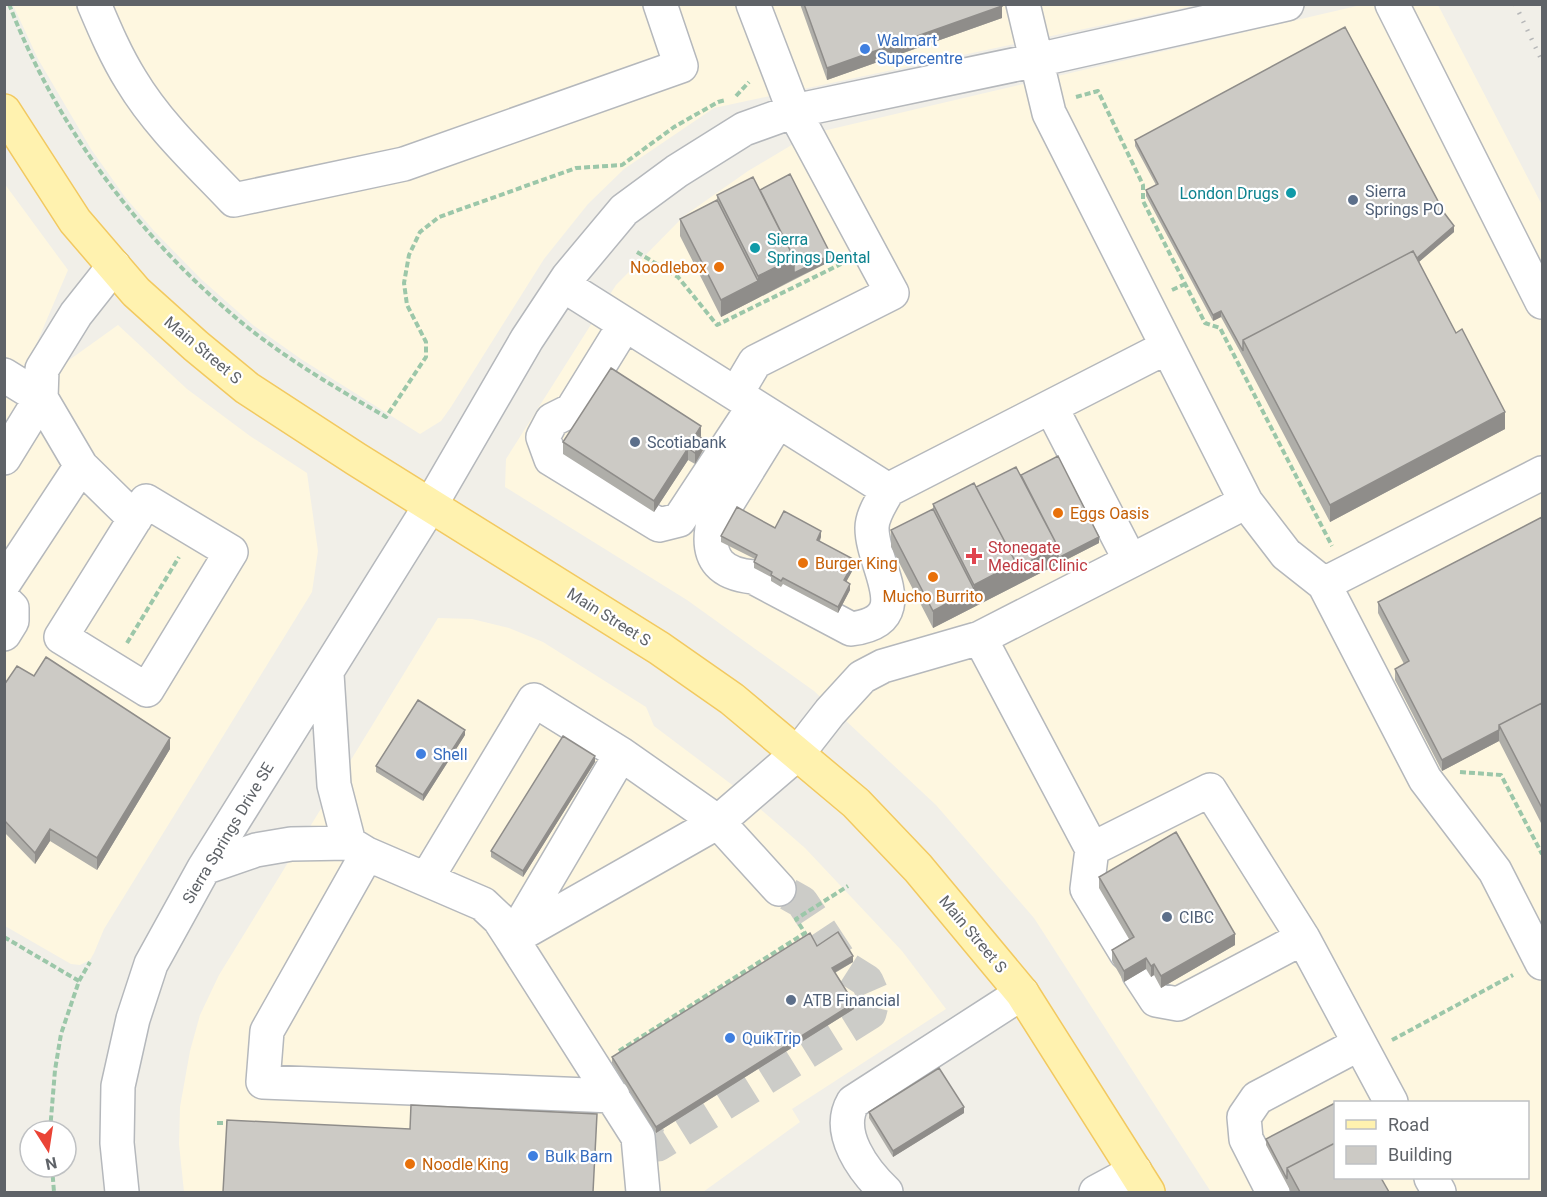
<svg xmlns="http://www.w3.org/2000/svg" width="1547" height="1197" font-family="Roboto,sans-serif">
<style>
.commercial{fill:#fef7e0;fill-rule:evenodd}
.lines{fill:none;stroke-linecap:round;stroke-linejoin:round}
.minor-tunnel{stroke:#ccccc8;stroke-width:33;stroke-dasharray:33 16;stroke-linecap:butt}
.minor-casing{stroke:#b5b8bc;stroke-width:36}
.major-casing{stroke:#f2c960;stroke-width:36}
.path{stroke:#9cc7a9;stroke-width:4;stroke-dasharray:6 3;stroke-linecap:butt}
.minor{stroke:#fff;stroke-width:33}
.major{stroke:#fff2af;stroke-width:33}
.rail{stroke:#b6b7b8;stroke-width:4.5;stroke-dasharray:1.5 8;stroke-linecap:butt}
.wall{fill:#afaea9}
.shaded-wall{fill:#8f8d8a}
.building{fill:#cccac5;stroke:#8f8d8a;stroke-width:1.5}
.shop-dot{fill:#3f7fe0;stroke:#fff;stroke-width:2}
.culture-dot{fill:#0f9aa8;stroke:#fff;stroke-width:2}
.service-dot{fill:#5c6f8a;stroke:#fff;stroke-width:2}
.food-dot{fill:#e8710a;stroke:#fff;stroke-width:2}
.health-dot{fill:#e0444e;stroke:#fff;stroke-width:2}
.labels{text-anchor:middle;dominant-baseline:central;stroke-width:4.5;stroke-linejoin:round;paint-order:stroke}
.shop-label{font-size:16px;fill:#366cbe;stroke:#fff;text-anchor:start}
.service-label{font-size:16px;fill:#4e5e75;stroke:#fff;text-anchor:start}
.culture-label{font-size:16px;fill:#0d838f;stroke:#fff;text-anchor:end}
.food-label{font-size:16px;fill:#c56008;stroke:#fff;text-anchor:start}
.street-label{font-size:16px;fill:#5f6368;stroke:#fff}
.health-label{font-size:16px;fill:#be3a42;stroke:#fff;text-anchor:start}
</style>
<rect width="100%" height="100%" fill="#f1efe8"/>
<path class="commercial" d="M 13,5 L 1197,5 L 714,108 L 624,169 L 588,204 L 544,259 L 451,407 L 441,421 L 420,434 L 301,359 L 253,325 L 201,279 L 155,232 L 125,197 L 91,149 L 38,59 Z
M 1361,5 L 1438,5 L 1542,205 L 1542,1192 L 1211,1192 L 1034,918 L 936,805 L 814,691 L 687,600 L 505,487 L 506,459 L 616,285 L 684,216 L 748,171 L 810,134 ZM 1336,1102 L 1528,1102 L 1528,1178 L 1336,1178 Z
M 4,183 L 68,270 L 12,401 L 118,325 L 187,389 L 250,436 L 307,473 L 318,551 L 312,592 L 104,929 L 94,953 L 90,960 L 80,965 L 71,964 L 5,926 Z
M 438,618 L 472,619 L 509,628 L 543,642 L 646,707 L 654,726 L 735,787 L 805,848 L 902,951 L 946,1009 L 792,1109 L 800,1122 L 703,1192 L 184,1192 L 179,1144 L 180,1107 L 190,1051 L 200,1015 L 219,975 Z"/>
<g class="lines">
<path class="minor-tunnel" d="M 638,1137 L 658,1145 L 870,1013 L 874,997 L 867,981 L 845,967 L 802,902 L 779,889"/>
<g class="minor-casing">
<path id="minor" d="M 94,4 C 105,30 116,56 131,80 C 158,125 198,162 234,200 L 404,164 L 681,66 L 660,4
M 1392,4 L 1542,302
M 114,266 L 76,314 L 42,369 L 41,398 L 81,466 L 135,519
M 563,285 L 888,490
M 625,324 L 572,410 L 552,420 L 543,437 L 551,459 L 659,525 L 679,520 L 754,406
M 4,375 L 41,398 L 4,458
M 736,394 L 755,362 L 892,293 L 794,111 L 753,4
M 1051,407 L 1130,560
M 778,421 L 712,528 C 707,560 722,574 753,577 L 851,629 C 919,620 872,568 872,528 C 872,515 882,501 888,490 L 1167,347
M 146,501 L 231,552 L 147,690 L 61,637 Z
M 1246,502 L 1286,554 L 1324,584 L 1425,779 L 1495,871 L 1542,963
M 4,583 L 81,466
M 1324,584 L 1542,473
M 4,600 L 12,608 L 12,621 L 4,634
M 980,638 L 1092,849 L 1210,790 L 1303,938 L 1391,1102
M 327,674 L 334,785 L 349,843
M 621,754 L 512,939 L 638,1137 L 643,1192
M 1092,849 L 1087,889 L 1126,953
M 367,854 L 267,1031 L 263,1082 L 613,1096
M 204,868 L 256,850 L 291,844 L 349,843 L 367,854 L 483,904 L 499,919 L 512,939 L 718,822 L 798,753 L 830,712 L 862,677 L 883,666 L 980,638 L 1246,502 L 1049,113 L 1023,4
M 427,878 L 534,700 L 621,754 L 718,822 L 779,889
M 1139,974 L 1156,1000 L 1178,1004 L 1303,938
M 1431,1178 L 1439,1192
M 122,1192 L 117,1143 L 118,1086 L 133,1019 L 151,964 L 204,868 L 430,506 L 527,339 L 568,277 L 624,210 L 677,171 L 744,129 L 794,111 L 1037,60 L 1287,4
M 886,1192 C 864,1171 835,1133 853,1102 L 1022,993
M 1096,1192 L 1135,1171
M 1273,1192 L 1246,1139 L 1244,1117 L 1257,1098 L 1359,1044"/>
</g>
<g class="major-casing">
<path id="major" d="M 4,111 L 75,221 L 136,292 L 196,346 L 247,388 L 356,459 L 659,648 L 732,699 L 856,803 L 918,868 L 1022,993 L 1148,1192"/>
</g>
<path class="path" d="M 9,4 C 54,121 133,229 227,310 C 274,352 331,385 386,417 L 426,357 L 426,342 L 407,305 L 404,283 L 409,255 L 420,232 L 439,217 L 576,168 L 622,165 L 674,127 L 718,102 L 726,100
M 736,96 L 749,82
M 1076,97 L 1098,91 L 1143,185 L 1143,201 L 1205,323 L 1220,328 L 1332,546
M 637,252 L 678,277 L 717,325 L 841,264
M 1172,290 L 1185,284
M 127,643 L 179,557
M 1460,772 L 1501,775 L 1542,854
M 4,937 L 79,981 L 61,1034 L 55,1070 L 50,1131
M 79,981 L 90,962
M 1392,1040 L 1513,975
M 619,1051 L 805,933 L 796,919 L 848,886
M 217,1123 L 230,1123
M 52,1167 L 54,1192
M 1541,1192 L 1542,1192"/>
<use href="#minor" class="minor"/>
<use href="#major" class="major"/>
<path class="rail" d="M 1515,4 L 1542,61"/>
</g>
<path class="wall" d="M 800,4 L 1001,4 L 1002,18 L 827,80 Z
M 1135,140 L 1454,232 L 1419,262 L 1505,429 L 1330,522 L 1243,357 L 1221,317 L 1213,321 L 1146,196 L 1146,190 L 1156,185 L 1135,146 Z
M 760,190 L 831,261 L 721,317 L 680,236 L 680,219 L 717,200 L 717,195 Z
M 701,438 L 703,450 L 695,464 L 688,460 L 654,512 L 563,454 L 563,442 Z
M 1021,475 L 1099,543 L 933,628 L 891,547 L 891,530 L 933,509 L 933,504 Z
M 1542,517 L 1542,825 L 1499,741 L 1442,771 L 1395,680 L 1395,669 L 1404,664 L 1378,613 L 1378,602 Z
M 775,528 L 821,537 L 820,541 L 855,566 L 846,581 L 850,590 L 838,613 L 783,584 L 781,587 L 771,581 L 771,577 L 754,568 L 754,562 L 755,559 L 721,542 L 721,536 Z
M 34,676 L 170,749 L 97,870 L 50,841 L 35,864 L 4,832 L 4,685 Z
M 465,735 L 423,801 L 376,772 L 376,766 Z
M 595,762 L 523,877 L 491,857 L 491,851 Z
M 1099,877 L 1235,945 L 1161,988 L 1154,975 L 1151,977 L 1146,969 L 1124,982 L 1112,961 L 1112,950 L 1129,939 L 1099,888 Z
M 817,946 L 853,962 L 835,973 L 854,1009 L 656,1133 L 612,1063 L 612,1057 Z
M 869,1112 L 964,1113 L 893,1157 L 869,1118 Z
M 1266,1139 L 1335,1178 L 1389,1192 L 1291,1192 L 1266,1145 Z"/>
<path class="shaded-wall" d="M 1002,6 L 1002,18 L 827,80 L 827,68 Z
M 1454,226 L 1454,232 L 1413,267 L 1248,349 Z
M 831,255 L 831,261 L 794,279 L 794,273 Z
M 794,258 L 794,279 L 758,298 L 758,276 Z
M 758,281 L 758,298 L 721,317 L 721,300 Z
M 1221,311 L 1221,317 L 1213,321 L 1213,315 Z
M 1505,412 L 1505,429 L 1330,522 L 1330,505 Z
M 701,426 L 701,437 L 696,434 Z
M 703,439 L 703,450 L 695,464 L 695,453 Z
M 688,448 L 688,460 L 654,512 L 654,501 Z
M 821,531 L 821,537 L 817,545 L 817,540 Z
M 1099,537 L 1099,543 L 933,628 L 933,611 L 974,589 L 974,585 L 1016,563 L 1058,547 Z
M 855,560 L 855,566 L 844,586 L 844,580 Z
M 850,584 L 850,590 L 838,613 L 838,607 Z
M 465,730 L 465,735 L 423,801 L 423,795 Z
M 1499,730 L 1499,741 L 1442,771 L 1442,760 Z
M 170,738 L 170,749 L 97,870 L 97,858 Z
M 595,756 L 595,762 L 523,877 L 523,871 Z
M 50,829 L 50,841 L 35,864 L 35,853 Z
M 1235,934 L 1235,945 L 1161,988 L 1161,976 Z
M 853,956 L 853,962 L 832,974 L 832,968 Z
M 1146,958 L 1146,969 L 1124,982 L 1124,971 Z
M 1154,964 L 1154,975 L 1151,977 L 1151,966 Z
M 854,1003 L 854,1009 L 656,1133 L 656,1127 Z
M 964,1107 L 964,1113 L 893,1157 L 893,1151 Z"/>
<path class="building" d="M 804,4 L 1001,4 L 1002,6 L 827,68 Z
M 1345,27 L 1445,214 L 1454,226 L 1417,258 L 1413,251 L 1243,340 L 1243,351 L 1221,311 L 1213,315 L 1146,190 L 1158,184 L 1135,140 Z
M 790,174 L 831,255 L 794,273 L 794,258 L 760,190 Z
M 753,177 L 794,258 L 758,276 L 717,195 Z
M 717,200 L 758,281 L 721,300 L 680,219 Z
M 1413,251 L 1456,333 L 1462,329 L 1505,412 L 1330,505 L 1243,340 Z
M 611,368 L 701,426 L 696,434 L 703,439 L 695,453 L 688,448 L 654,501 L 563,442 Z
M 1058,456 L 1099,537 L 1058,558 L 1058,547 L 1021,475 Z
M 1016,467 L 1058,547 L 1016,568 L 1016,563 L 976,487 Z
M 974,483 L 1016,563 L 974,585 L 933,504 Z
M 737,507 L 775,528 L 784,511 L 821,531 L 817,540 L 855,560 L 844,580 L 850,584 L 838,607 L 783,578 L 781,581 L 771,575 L 772,572 L 754,562 L 757,555 L 721,536 Z
M 933,509 L 974,589 L 933,611 L 891,530 Z
M 1542,517 L 1542,703 L 1499,725 L 1499,730 L 1442,760 L 1395,669 L 1409,661 L 1378,602 Z
M 46,657 L 170,738 L 97,858 L 50,829 L 35,853 L 4,820 L 4,685 L 17,666 L 34,676 Z
M 418,700 L 465,730 L 423,795 L 376,766 Z
M 1542,703 L 1542,808 L 1499,725 Z
M 563,736 L 595,756 L 523,871 L 491,851 Z
M 1176,832 L 1235,934 L 1161,976 L 1154,964 L 1151,966 L 1146,958 L 1124,971 L 1112,950 L 1134,937 L 1099,877 Z
M 838,932 L 853,956 L 832,968 L 854,1003 L 656,1127 L 612,1057 L 810,933 L 817,946 Z
M 939,1068 L 964,1107 L 893,1151 L 869,1112 Z
M 1335,1103 L 1335,1143 L 1287,1168 L 1287,1179 L 1266,1139 Z
M 411,1105 L 597,1114 L 593,1192 L 223,1192 L 227,1120 L 410,1129 Z
M 1335,1143 L 1335,1178 L 1381,1178 L 1389,1192 L 1300,1192 L 1287,1168 Z"/>
<g class="shop-dot">
<circle cx="865" cy="49" r="6"/>
<circle cx="421" cy="754" r="6"/>
<circle cx="730" cy="1038" r="6"/>
<circle cx="533" cy="1156" r="6"/>
</g>
<g class="culture-dot">
<circle cx="1291" cy="193" r="6"/>
<circle cx="755" cy="248" r="6"/>
</g>
<g class="service-dot">
<circle cx="1353" cy="200" r="6"/>
<circle cx="635" cy="442" r="6"/>
<circle cx="1167" cy="917" r="6"/>
<circle cx="791" cy="1000" r="6"/>
</g>
<g class="food-dot">
<circle cx="719" cy="267" r="6"/>
<circle cx="1058" cy="513" r="6"/>
<circle cx="803" cy="563" r="6"/>
<circle cx="933" cy="577" r="6"/>
<circle cx="410" cy="1164" r="6"/>
</g>
<path class="health-dot" d="M971 547h6v6h6v6h-6v6h-6v-6h-6v-6h6z"/>
<g class="labels">
<g class="shop-label">
<text x="877" y="40">Walmart<tspan x="877" dy="18">Supercentre</tspan></text>
<text x="433" y="754">Shell</text>
<text x="742" y="1038">QuikTrip</text>
<text x="545" y="1156">Bulk Barn</text>
</g>
<g class="service-label">
<text x="1365" y="191">Sierra<tspan x="1365" dy="18">Springs PO</tspan></text>
<text x="647" y="442">Scotiabank</text>
<text x="1179" y="917">CIBC</text>
<text x="803" y="1000">ATB Financial</text>
</g>
<g class="culture-label">
<text x="1279" y="193">London Drugs</text>
<text x="767" y="239" text-anchor="start">Sierra<tspan x="767" dy="18">Springs Dental</tspan></text>
</g>
<g class="food-label">
<text x="707" y="267" text-anchor="end">Noodlebox</text>
<text x="1070" y="513">Eggs Oasis</text>
<text x="815" y="563">Burger King</text>
<text x="933" y="596" text-anchor="middle">Mucho Burrito</text>
<text x="422" y="1164">Noodle King</text>
</g>
<g class="street-label">
<text transform="translate(203 350) rotate(40)">Main Street S</text>
<text transform="translate(609 617) rotate(32)">Main Street S</text>
<text transform="translate(228 833) rotate(-59)">Sierra Springs Drive SE</text>
<text transform="translate(973 934) rotate(50)">Main Street S</text>
</g>
<g class="health-label">
<text x="988" y="547">Stonegate<tspan x="988" dy="18">Medical Clinic</tspan></text>
</g>
</g>
<rect width="1547" height="1197" fill="none" stroke="#5f6368" stroke-width="12"/>
<rect x="1334" y="1101" width="195" height="78" fill="#ffffff" stroke="#bfc1c3" stroke-width="1.5"/>
<rect x="1346" y="1120" width="30" height="9" fill="#fff2af" stroke="#bfc1c3" stroke-width="1.5"/>
<text x="1388" y="1131" font-size="18" fill="#5f6368">Road</text>
<rect x="1346" y="1146" width="30" height="18" fill="#cccac5" stroke="#bfc1c3" stroke-width="1.5"/>
<text x="1388" y="1161" font-size="18" fill="#5f6368">Building</text>
<g transform="translate(48 1149) rotate(168)"><circle r="28" fill="#ffffff" stroke="#bfc1c3" stroke-width="1.5"/>
<path d="M0-4.5L10 22L0 15L-10 22Z" fill="#ea4335"/>
<text y="-9" font-size="16" font-weight="bold" text-anchor="middle" fill="#5f6368">N</text>
</g>
</svg>
